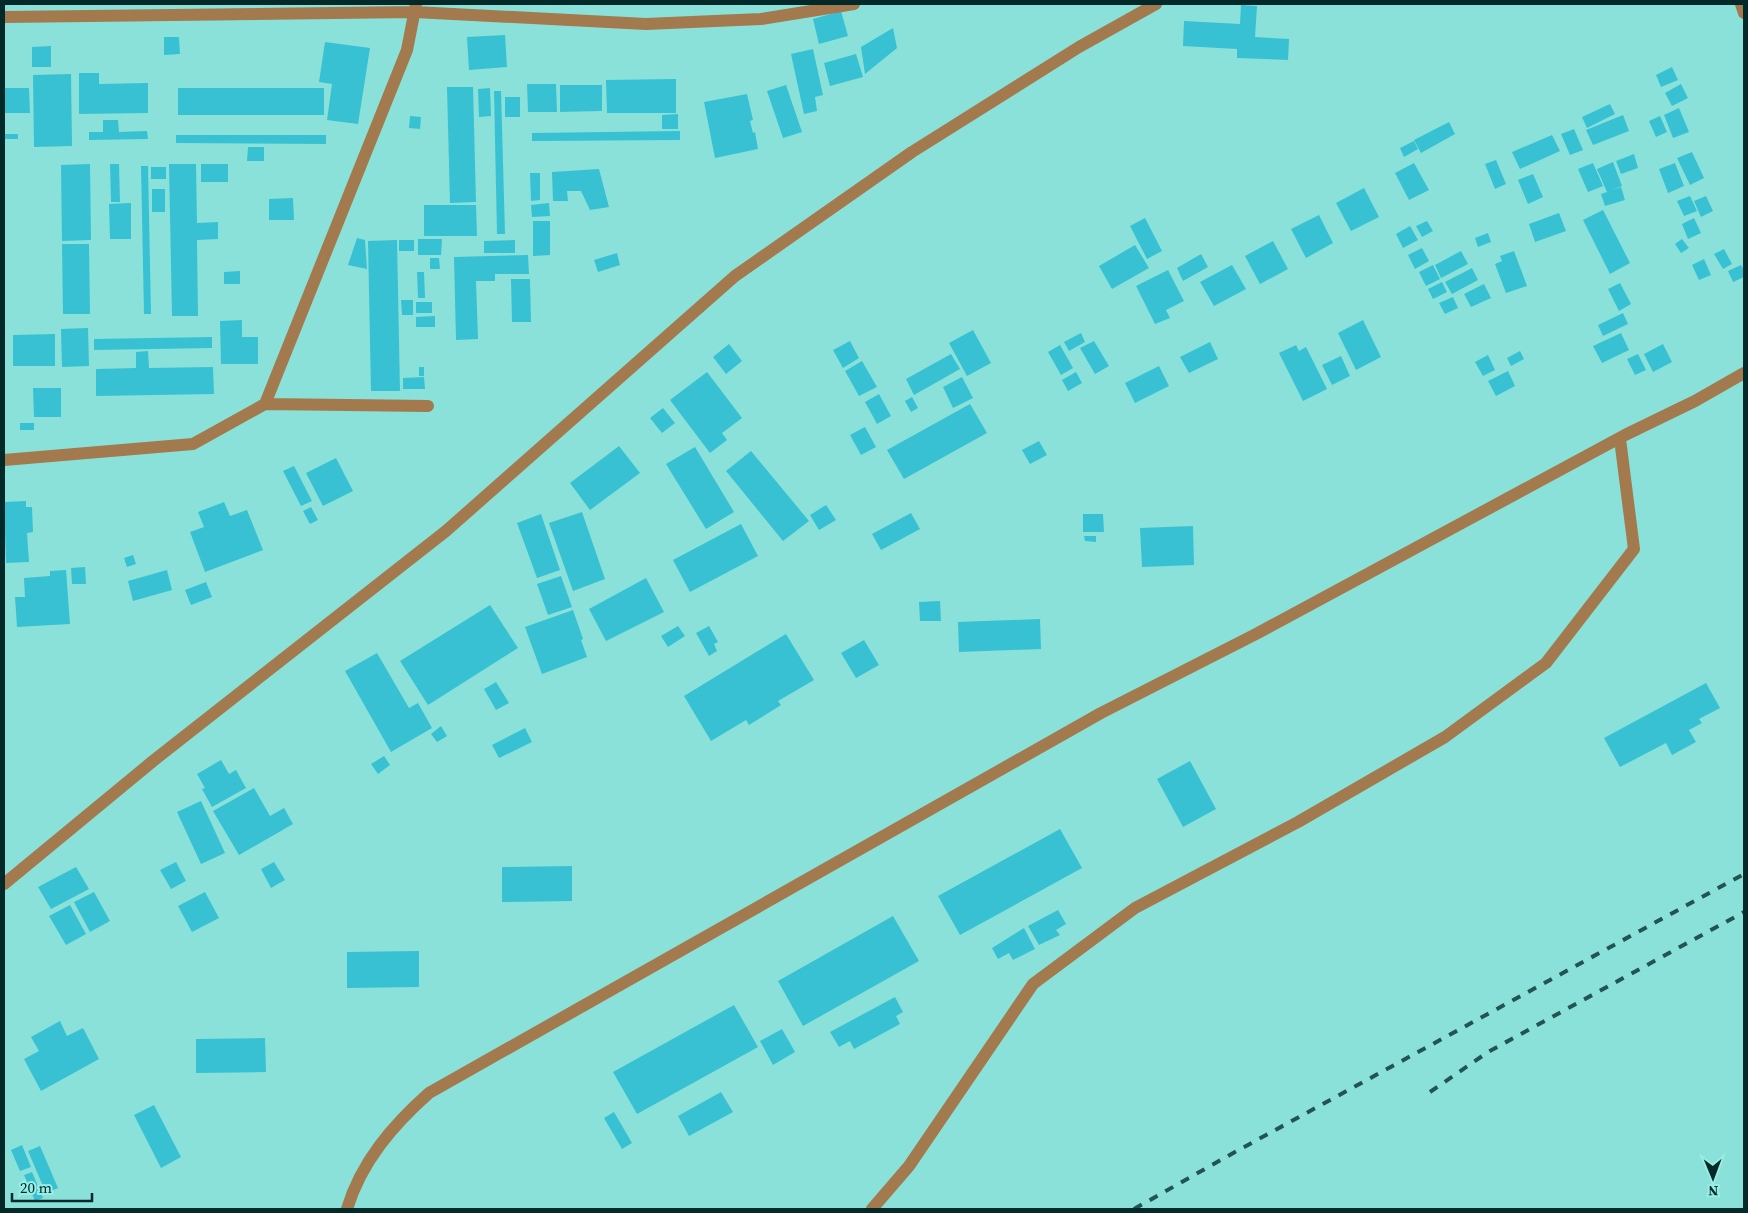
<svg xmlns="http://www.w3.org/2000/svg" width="1748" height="1213" font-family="'Source Serif 4',serif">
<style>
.building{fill:#38c1d3}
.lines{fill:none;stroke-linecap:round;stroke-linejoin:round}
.minor{stroke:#a27a4d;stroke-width:12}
.rail{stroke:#225451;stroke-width:4;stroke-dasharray:9 9;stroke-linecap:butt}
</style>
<rect width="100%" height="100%" fill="#8ae1d9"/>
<path class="building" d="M 1241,5 L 1257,6 L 1255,37 L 1289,39 L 1288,60 L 1237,58 L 1237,49 L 1183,46 L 1184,21 L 1240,24 Z
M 841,11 L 848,36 L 819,44 L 813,19 Z
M 893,28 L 897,48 L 865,74 L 861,47 Z
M 505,35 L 507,67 L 469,70 L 467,37 Z
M 164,37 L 179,37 L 180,54 L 164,55 Z
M 325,42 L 370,48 L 358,124 L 327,120 L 332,84 L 319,82 Z
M 51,46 L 51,67 L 32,67 L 32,47 Z
M 813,49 L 823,95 L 815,97 L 817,111 L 804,114 L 791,54 Z
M 856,54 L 863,77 L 830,86 L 824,63 Z
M 1672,67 L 1678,80 L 1661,87 L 1656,75 Z
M 79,73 L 99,73 L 99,84 L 148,83 L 148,113 L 79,114 Z
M 71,74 L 72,146 L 34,147 L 33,75 Z
M 676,79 L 676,113 L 607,113 L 606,80 Z
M 527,84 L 556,84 L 557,112 L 528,112 Z
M 1681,84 L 1688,98 L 1672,106 L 1665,93 Z
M 560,85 L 602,85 L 602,111 L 560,112 Z
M 786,85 L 802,132 L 783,138 L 767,91 Z
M 447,87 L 473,87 L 476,202 L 450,203 Z
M 4,88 L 29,88 L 30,113 L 4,113 Z
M 178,88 L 324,88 L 324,115 L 178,115 Z
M 490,88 L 491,116 L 479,117 L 478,89 Z
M 494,91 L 501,91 L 505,234 L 497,234 Z
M 747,94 L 753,120 L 750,121 L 753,133 L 755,132 L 758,149 L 715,158 L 704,102 Z
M 505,97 L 520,97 L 520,117 L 505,117 Z
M 1610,104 L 1615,114 L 1587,128 L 1582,117 Z
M 1679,108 L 1689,132 L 1673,138 L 1664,115 Z
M 678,114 L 678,129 L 662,129 L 662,115 Z
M 1623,115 L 1629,131 L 1593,145 L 1586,130 Z
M 410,116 L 421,117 L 420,129 L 409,128 Z
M 1660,116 L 1667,132 L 1656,137 L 1649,121 Z
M 103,120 L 118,120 L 119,132 L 147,131 L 148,139 L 89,140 L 89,132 L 103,132 Z
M 1449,122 L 1455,134 L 1421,153 L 1414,140 Z
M 1574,129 L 1583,150 L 1570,155 L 1561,134 Z
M 680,131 L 680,140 L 532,141 L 532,133 Z
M 4,134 L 18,134 L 18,139 L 4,139 Z
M 176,135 L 326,135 L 326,144 L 176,143 Z
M 1552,135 L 1560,151 L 1520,169 L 1512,152 Z
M 1414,141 L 1418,149 L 1404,157 L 1400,148 Z
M 248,147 L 264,147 L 264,161 L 247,161 Z
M 1692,152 L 1704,178 L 1690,185 L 1677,158 Z
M 1634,154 L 1638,168 L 1621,174 L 1616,161 Z
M 1496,160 L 1506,184 L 1495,189 L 1485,164 Z
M 1613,162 L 1622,186 L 1611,190 L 1621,187 L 1625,200 L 1605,206 L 1601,194 L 1607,192 L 1597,169 Z
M 1414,163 L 1429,190 L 1409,200 L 1395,173 Z
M 1593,163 L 1603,186 L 1588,192 L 1578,169 Z
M 1675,163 L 1684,186 L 1668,193 L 1659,169 Z
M 90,164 L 91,240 L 62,241 L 61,165 Z
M 110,164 L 119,164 L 120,202 L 111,202 Z
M 169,164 L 196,164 L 197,223 L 218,222 L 218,239 L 197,240 L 198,316 L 172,316 Z
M 201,164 L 228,164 L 228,182 L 201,182 Z
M 141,166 L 148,166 L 151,314 L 144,314 Z
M 151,167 L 166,167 L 166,179 L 151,179 Z
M 599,169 L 609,207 L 590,210 L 581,191 L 567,191 L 568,201 L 553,201 L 552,172 Z
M 530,173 L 540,173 L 540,200 L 531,201 Z
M 1533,174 L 1543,197 L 1528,204 L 1518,180 Z
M 1364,188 L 1379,217 L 1351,231 L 1336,203 Z
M 152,189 L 165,189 L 165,212 L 152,212 Z
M 1690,196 L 1697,211 L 1684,216 L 1677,201 Z
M 1706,196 L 1713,211 L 1701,217 L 1694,201 Z
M 293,198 L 294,220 L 269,220 L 269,199 Z
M 131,203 L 131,239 L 110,239 L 109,204 Z
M 549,203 L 550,216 L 532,217 L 531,205 Z
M 424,205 L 476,205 L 477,236 L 424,236 Z
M 1603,210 L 1630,263 L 1610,274 L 1583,220 Z
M 1559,213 L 1566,231 L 1535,242 L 1529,224 Z
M 1319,215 L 1333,243 L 1306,258 L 1291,229 Z
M 1145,218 L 1162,251 L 1147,259 L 1130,226 Z
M 1694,218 L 1701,233 L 1688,239 L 1682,224 Z
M 533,221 L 550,221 L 550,255 L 533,256 Z
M 1427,221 L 1433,231 L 1422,237 L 1416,226 Z
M 1410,226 L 1418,240 L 1403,248 L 1396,234 Z
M 1488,233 L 1491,242 L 1478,247 L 1475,238 Z
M 357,238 L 365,240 L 367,269 L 348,265 Z
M 418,239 L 442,239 L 441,255 L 418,255 Z
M 1682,239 L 1689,248 L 1681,253 L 1675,244 Z
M 397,240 L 400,391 L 371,391 L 368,241 Z
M 399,240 L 414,240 L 414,251 L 399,251 Z
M 515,240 L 515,253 L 484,253 L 484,241 Z
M 1273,241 L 1288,269 L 1260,284 L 1245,256 Z
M 62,244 L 89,244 L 90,314 L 63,314 Z
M 1135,245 L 1149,268 L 1112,289 L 1099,266 Z
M 1422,248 L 1429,261 L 1415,269 L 1408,255 Z
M 1724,249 L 1732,264 L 1723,269 L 1714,254 Z
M 1461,251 L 1468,264 L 1441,278 L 1435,265 Z
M 1514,251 L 1527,286 L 1506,293 L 1495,264 L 1502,261 L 1500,256 Z
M 617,253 L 620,265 L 598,272 L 594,260 Z
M 1201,254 L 1208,267 L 1183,281 L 1177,268 Z
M 528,255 L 529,274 L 495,274 L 495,281 L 476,281 L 478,339 L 456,340 L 454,257 Z
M 430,258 L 439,258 L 440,269 L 430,269 Z
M 1704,259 L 1711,275 L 1699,280 L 1692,265 Z
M 1232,265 L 1246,289 L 1214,306 L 1200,282 Z
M 1433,265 L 1440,279 L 1426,286 L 1419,272 Z
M 1741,265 L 1744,270 L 1744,277 L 1733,282 L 1728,271 Z
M 1472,268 L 1478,280 L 1452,294 L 1445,282 Z
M 1168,270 L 1184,301 L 1166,310 L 1170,318 L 1155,324 L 1136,286 Z
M 240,271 L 240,284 L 224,284 L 224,272 Z
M 417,272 L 424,272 L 425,298 L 418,298 Z
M 511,279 L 530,279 L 531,322 L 512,322 Z
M 1442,282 L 1447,292 L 1433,299 L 1428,289 Z
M 1620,283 L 1631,304 L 1619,311 L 1608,289 Z
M 1484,284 L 1491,298 L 1471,307 L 1464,294 Z
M 1453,297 L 1458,308 L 1445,314 L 1439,303 Z
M 401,300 L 413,300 L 413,315 L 402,315 Z
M 416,302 L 432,302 L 432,313 L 416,313 Z
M 1623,313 L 1628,324 L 1603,336 L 1598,325 Z
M 435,316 L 435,327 L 416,327 L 416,317 Z
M 242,320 L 242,337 L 258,337 L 258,364 L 221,364 L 220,321 Z
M 1363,320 L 1381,357 L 1356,370 L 1338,333 Z
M 88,328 L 89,366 L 62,367 L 61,329 Z
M 973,330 L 991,363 L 967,376 L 949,343 Z
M 1081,333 L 1085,342 L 1069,351 L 1064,342 Z
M 1621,333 L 1629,350 L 1602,363 L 1593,346 Z
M 55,334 L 55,366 L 13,366 L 13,335 Z
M 212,337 L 212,348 L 94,350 L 94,339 Z
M 850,341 L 859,358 L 843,368 L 833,350 Z
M 1094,341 L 1109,366 L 1095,374 L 1080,348 Z
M 1210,342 L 1218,359 L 1189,373 L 1180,357 Z
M 729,344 L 742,361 L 726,374 L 713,357 Z
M 1663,344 L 1672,362 L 1653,372 L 1644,354 Z
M 1060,345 L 1073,368 L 1061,375 L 1048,352 Z
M 1296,345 L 1299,351 L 1306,347 L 1327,389 L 1303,401 L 1279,353 Z
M 148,351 L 149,368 L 213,367 L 214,394 L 96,396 L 96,369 L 136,368 L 136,352 Z
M 1520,351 L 1524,359 L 1511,366 L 1507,358 Z
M 951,354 L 960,369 L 914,395 L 906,379 Z
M 1638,354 L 1646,370 L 1635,375 L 1627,359 Z
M 1488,355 L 1495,370 L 1483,376 L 1475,362 Z
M 1341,356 L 1350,376 L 1332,385 L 1322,365 Z
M 862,361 L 877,387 L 859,396 L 845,371 Z
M 1159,366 L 1169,386 L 1135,403 L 1125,383 Z
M 419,367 L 424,367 L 424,376 L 419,376 Z
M 1508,371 L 1515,386 L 1496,396 L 1488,381 Z
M 707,372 L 742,418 L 722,433 L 727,440 L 710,453 L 670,400 Z
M 1076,372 L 1082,383 L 1068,391 L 1062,380 Z
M 424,377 L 425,389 L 403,389 L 403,378 Z
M 962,377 L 973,398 L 953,408 L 943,387 Z
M 33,388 L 61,388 L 61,417 L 34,417 Z
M 879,394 L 891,416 L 877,424 L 865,402 Z
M 912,397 L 918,408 L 911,412 L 905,401 Z
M 970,404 L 987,433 L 904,479 L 887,450 Z
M 663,408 L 675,423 L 662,433 L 650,418 Z
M 20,423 L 34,423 L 34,430 L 20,430 Z
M 865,427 L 876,447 L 861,455 L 850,435 Z
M 1039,441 L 1047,455 L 1030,464 L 1022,450 Z
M 619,446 L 640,473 L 590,510 L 570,483 Z
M 695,447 L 734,512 L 706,529 L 666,464 Z
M 751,451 L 809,521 L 783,541 L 726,471 Z
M 336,458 L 353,491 L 323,506 L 306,473 Z
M 294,466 L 312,501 L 301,506 L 283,471 Z
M 26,501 L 26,507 L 32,507 L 33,532 L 27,533 L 29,562 L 6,563 L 4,502 Z
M 224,502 L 230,516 L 247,510 L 263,550 L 205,572 L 190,532 L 204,527 L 198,512 Z
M 826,505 L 836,520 L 819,530 L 810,515 Z
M 311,507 L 318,520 L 310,524 L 303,511 Z
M 582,512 L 605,579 L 573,591 L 549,523 Z
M 911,513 L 920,529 L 881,550 L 872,534 Z
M 541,514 L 560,570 L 537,578 L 517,523 Z
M 1083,514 L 1103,514 L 1104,532 L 1083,532 Z
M 741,524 L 758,556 L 690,592 L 673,560 Z
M 1193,526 L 1194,565 L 1142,567 L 1140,528 Z
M 1084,536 L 1096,536 L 1096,542 L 1085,541 Z
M 133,555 L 136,564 L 127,567 L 124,558 Z
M 85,567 L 86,584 L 72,584 L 71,568 Z
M 66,570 L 70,624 L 17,627 L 15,597 L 25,597 L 24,578 L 50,576 L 50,571 Z
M 167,570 L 172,590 L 133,601 L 128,581 Z
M 561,576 L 572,607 L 548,615 L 537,584 Z
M 646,578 L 664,612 L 606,641 L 589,609 Z
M 206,582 L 212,597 L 191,605 L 185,590 Z
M 940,601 L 941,621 L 920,621 L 919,602 Z
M 490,605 L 518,648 L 428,705 L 400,661 Z
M 573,610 L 583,639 L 581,640 L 587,657 L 542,674 L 525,627 Z
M 1040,619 L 1041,649 L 959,652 L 958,622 Z
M 678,626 L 685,636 L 668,647 L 661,636 Z
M 709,626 L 718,642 L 714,644 L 717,651 L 709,656 L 696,633 Z
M 786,634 L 814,680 L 778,701 L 781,705 L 749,725 L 746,720 L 711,741 L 684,696 Z
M 864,640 L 879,665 L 856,678 L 841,653 Z
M 377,653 L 409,708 L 418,703 L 432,728 L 391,752 L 345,671 Z
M 496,682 L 509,703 L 496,710 L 484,689 Z
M 1706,683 L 1720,708 L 1699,719 L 1702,723 L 1689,730 L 1696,742 L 1672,755 L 1666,743 L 1620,767 L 1604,738 Z
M 441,726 L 447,736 L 437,742 L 431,734 Z
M 525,728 L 532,742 L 499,758 L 492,745 Z
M 384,756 L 390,765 L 378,774 L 371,764 Z
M 221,760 L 229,774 L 236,770 L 246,788 L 212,807 L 202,789 L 205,788 L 197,774 Z
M 1190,761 L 1216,809 L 1183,827 L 1157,779 Z
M 254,788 L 270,816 L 284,808 L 293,824 L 239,855 L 213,811 Z
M 201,801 L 225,853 L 201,864 L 177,812 Z
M 1060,829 L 1082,868 L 960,935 L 938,896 Z
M 176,862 L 186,881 L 171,889 L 160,870 Z
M 274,862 L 285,880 L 271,888 L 261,869 Z
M 572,866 L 572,901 L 502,902 L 502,867 Z
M 76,867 L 89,889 L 51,909 L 38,887 Z
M 94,892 L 110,921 L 90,932 L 74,902 Z
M 205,892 L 219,918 L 192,932 L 178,906 Z
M 70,905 L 86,934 L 66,945 L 49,916 Z
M 1058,910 L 1066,924 L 1056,930 L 1060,935 L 1039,945 L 1028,926 Z
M 893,916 L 919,961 L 803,1026 L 778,981 Z
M 1024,928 L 1035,949 L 1013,960 L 1009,953 L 998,959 L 992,948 Z
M 419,951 L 419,987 L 347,988 L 347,952 Z
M 895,997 L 903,1012 L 896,1016 L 900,1024 L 854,1049 L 850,1041 L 839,1047 L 830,1032 Z
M 734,1005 L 758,1047 L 637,1114 L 613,1072 Z
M 60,1021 L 67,1036 L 83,1028 L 99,1059 L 41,1091 L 24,1059 L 39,1051 L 31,1037 Z
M 782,1029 L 795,1052 L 773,1065 L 760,1041 Z
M 265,1038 L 266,1072 L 196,1073 L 196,1039 Z
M 721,1092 L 733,1112 L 689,1136 L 678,1116 Z
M 154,1105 L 181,1157 L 161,1168 L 134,1115 Z
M 614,1112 L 632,1143 L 622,1149 L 604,1118 Z
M 22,1145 L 31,1167 L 20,1171 L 11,1150 Z
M 40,1146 L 58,1188 L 46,1193 L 28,1151 Z
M 32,1172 L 43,1198 L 35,1201 L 24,1175 Z"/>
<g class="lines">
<path class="minor" d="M 1741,4 L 1744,13
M 4,17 L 415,12 L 646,24 L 761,19 L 854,4
M 265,404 L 428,406
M 4,460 L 193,444 L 265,404 L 407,50 L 416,4
M 4,884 L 153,761 L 446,531 L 735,276 L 912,152 L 1079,47 L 1156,4
M 347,1209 C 361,1162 393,1125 429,1093 L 1101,713 L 1256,634 L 1625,435 L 1695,401 L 1744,373
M 872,1209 L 909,1166 L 1033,984 L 1135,908 L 1298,822 L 1445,737 L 1546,663 L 1634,549 L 1620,439"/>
<path class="rail" d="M 1430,1092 L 1488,1052 L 1744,912
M 1134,1209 L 1235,1152 L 1744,874"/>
</g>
<rect width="1748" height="1213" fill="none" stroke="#032a28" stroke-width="10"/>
<g transform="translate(1713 1178) rotate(179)" stroke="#97eee6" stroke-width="4" paint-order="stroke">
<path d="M0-4L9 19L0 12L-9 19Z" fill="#032a28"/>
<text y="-8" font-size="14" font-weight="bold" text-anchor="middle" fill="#032a28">N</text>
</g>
<path d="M12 1193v8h80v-8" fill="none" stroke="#032a28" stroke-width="2.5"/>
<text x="20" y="1193" font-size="15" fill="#032a28" stroke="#97eee6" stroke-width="4" paint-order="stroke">20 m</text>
</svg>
